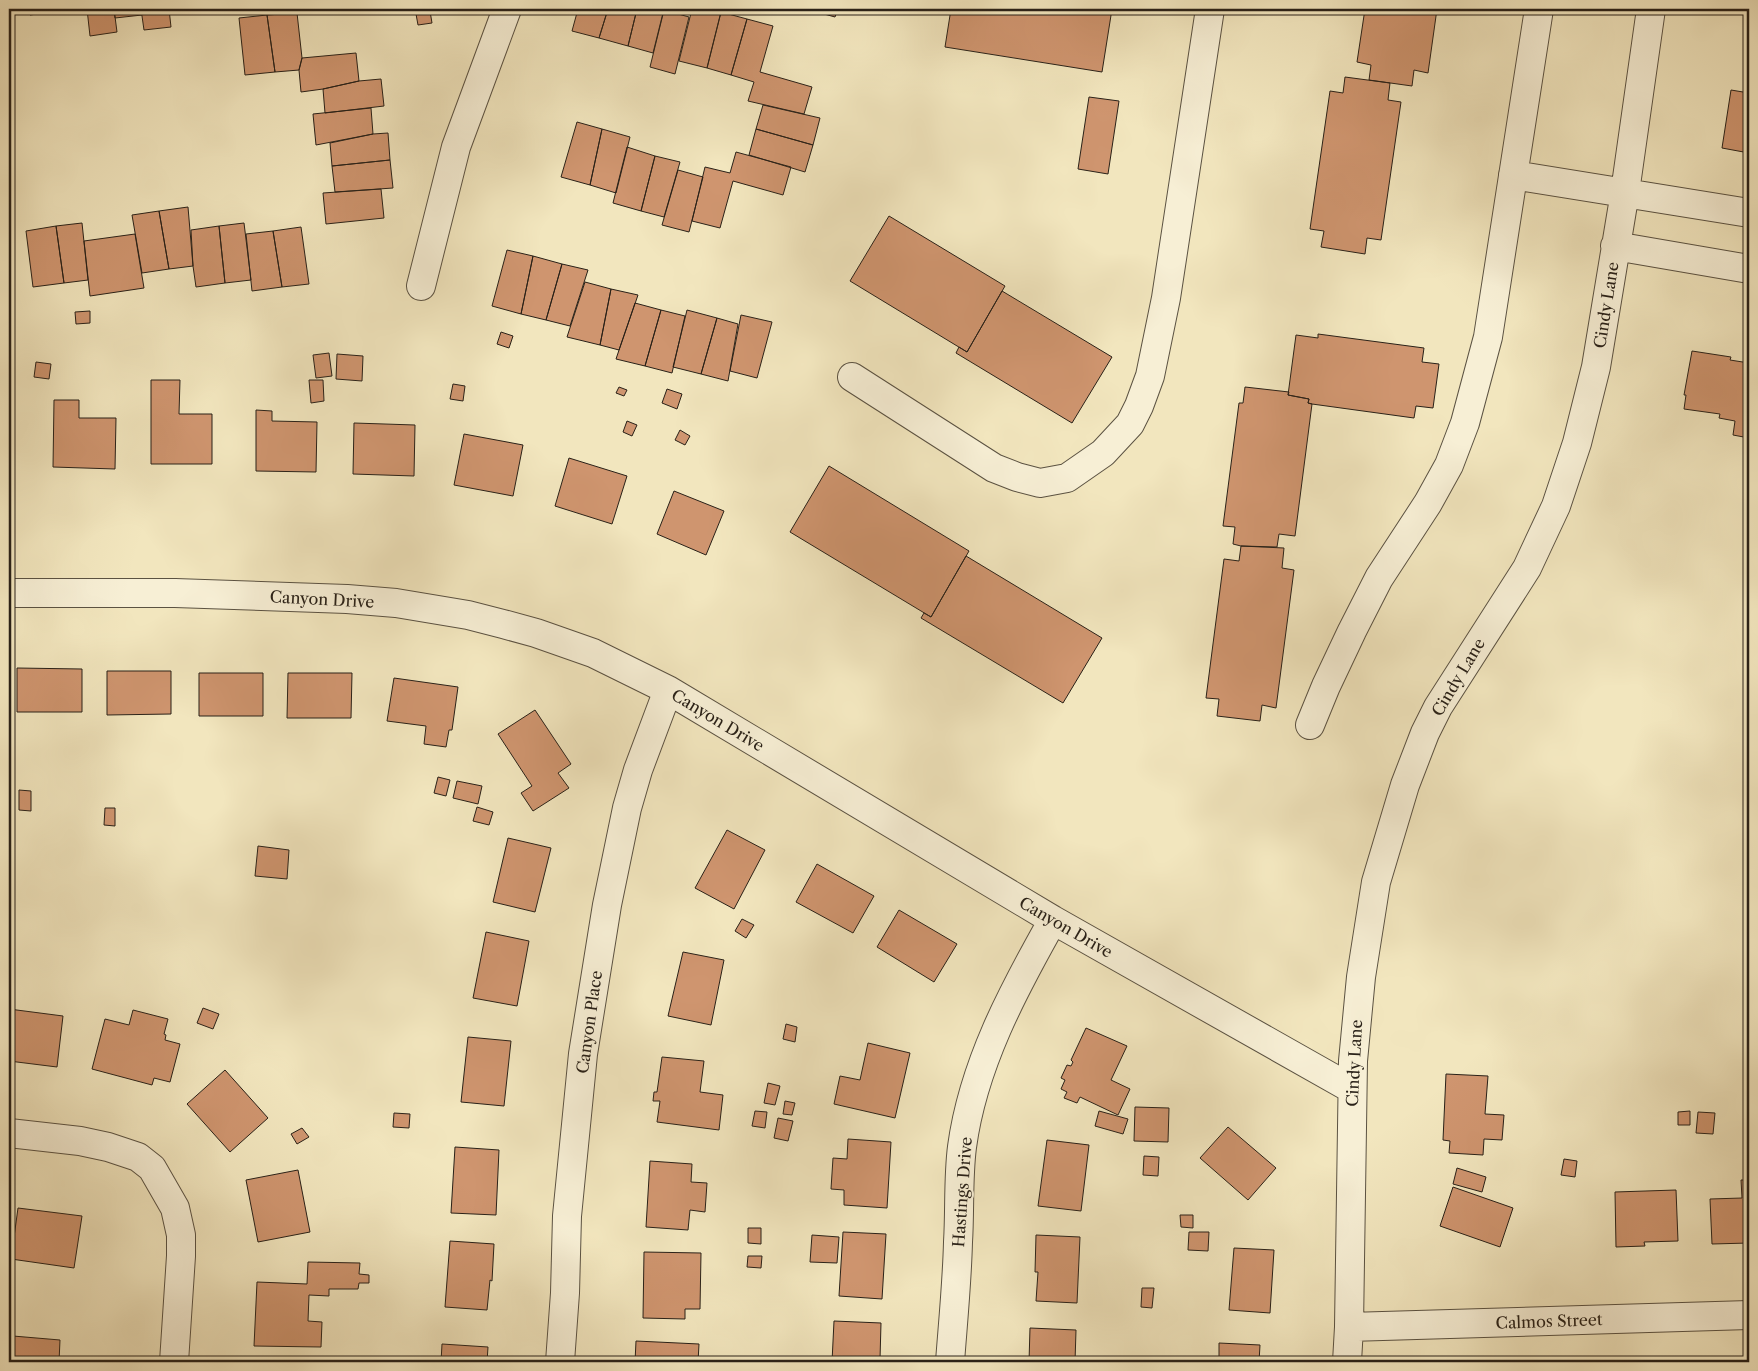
<svg xmlns="http://www.w3.org/2000/svg" width="1758" height="1371" font-family="'Libre Caslon Text',serif">
<style>
.building{fill:#cf956f;stroke:#292118}
.lines{fill:none;stroke-linecap:round;stroke-linejoin:round}
.minor-casing{stroke:#5b5242;stroke-width:30}
.minor{stroke:#f7efd5;stroke-width:28}
.labels{text-anchor:middle;dominant-baseline:central;stroke-width:4;stroke-linejoin:round;paint-order:stroke}
.street-label{font-size:16px;fill:#292118;stroke:#f7efd5}
</style>
<rect width="100%" height="100%" fill="#f2e6be"/>
<filter id="stains"><feTurbulence type="fractalNoise" baseFrequency=".004" numOctaves="4"/><feColorMatrix values="0 0 0 0 .2 0 0 0 0 .09 0 0 0 0 .02 0 0 0 .5 -.17"/></filter>
<radialGradient id="worn" r=".72"><stop offset=".6" stop-color="#630" stop-opacity="0"/><stop offset="1" stop-color="#630" stop-opacity=".3"/></radialGradient>
<path class="building" d="M 29,9 L 59,9 L 59,11 L 30,15 Z
M 87,9 L 114,9 L 117,32 L 90,36 Z
M 114,9 L 141,9 L 142,15 L 115,18 Z
M 141,9 L 169,9 L 171,27 L 144,30 Z
M 169,9 L 196,9 L 169,12 Z
M 578,9 L 608,9 L 599,38 L 572,31 Z
M 608,9 L 637,9 L 628,46 L 599,38 Z
M 637,9 L 664,9 L 653,53 L 628,46 Z
M 692,9 L 710,9 L 721,12 L 707,68 L 679,61 Z
M 806,9 L 838,9 L 835,17 Z
M 951,9 L 1112,9 L 1102,72 L 945,47 Z
M 1365,9 L 1437,9 L 1428,73 L 1414,70 L 1412,86 L 1369,80 L 1371,65 L 1357,62 Z
M 664,10 L 689,17 L 675,74 L 650,67 Z
M 430,11 L 432,23 L 418,25 L 416,14 Z
M 721,12 L 747,19 L 731,75 L 707,68 Z
M 297,13 L 302,58 L 299,70 L 275,72 L 267,15 Z
M 267,15 L 275,72 L 245,75 L 239,18 Z
M 747,19 L 773,26 L 760,72 L 812,87 L 804,114 L 748,101 L 754,82 L 731,75 Z
M 356,53 L 359,81 L 323,89 L 301,92 L 299,70 L 302,58 Z
M 1345,77 L 1390,83 L 1388,100 L 1401,102 L 1381,240 L 1367,238 L 1365,254 L 1321,247 L 1324,231 L 1310,229 L 1330,91 L 1343,93 Z
M 381,79 L 384,106 L 325,113 L 323,89 L 359,81 Z
M 1731,90 L 1749,93 L 1749,153 L 1722,148 Z
M 1089,97 L 1119,101 L 1108,174 L 1078,169 Z
M 763,105 L 820,118 L 813,145 L 756,129 Z
M 371,108 L 373,134 L 316,145 L 313,114 Z
M 577,122 L 602,129 L 590,185 L 561,177 Z
M 602,129 L 630,137 L 616,193 L 590,185 Z
M 756,129 L 813,145 L 805,172 L 749,155 Z
M 388,133 L 390,160 L 332,166 L 330,143 L 373,134 Z
M 627,147 L 655,156 L 641,211 L 613,203 Z
M 736,152 L 791,167 L 783,195 L 733,181 L 720,228 L 692,221 L 705,167 L 730,173 Z
M 655,156 L 680,162 L 664,217 L 641,211 Z
M 390,160 L 393,188 L 335,192 L 332,166 Z
M 678,170 L 703,177 L 689,232 L 662,225 Z
M 381,189 L 384,218 L 326,224 L 323,193 Z
M 188,207 L 193,266 L 169,269 L 159,211 Z
M 159,211 L 169,269 L 142,273 L 132,215 Z
M 889,216 L 1005,286 L 967,352 L 850,281 Z
M 82,223 L 88,280 L 64,283 L 56,226 Z
M 244,223 L 251,280 L 225,283 L 219,226 Z
M 56,226 L 64,283 L 33,287 L 26,231 Z
M 219,226 L 225,283 L 196,287 L 193,266 L 191,230 Z
M 301,227 L 309,284 L 282,287 L 273,231 Z
M 273,231 L 282,287 L 252,291 L 246,234 Z
M 135,234 L 144,288 L 90,296 L 84,241 Z
M 507,250 L 533,256 L 521,314 L 492,306 Z
M 533,256 L 562,264 L 546,320 L 521,314 Z
M 562,264 L 588,270 L 570,326 L 546,320 Z
M 585,282 L 611,289 L 600,345 L 567,337 Z
M 611,289 L 638,295 L 619,350 L 600,345 Z
M 1002,291 L 1112,357 L 1072,423 L 956,353 L 959,347 L 967,352 Z
M 635,303 L 661,310 L 645,366 L 616,359 Z
M 661,310 L 685,316 L 672,373 L 645,366 Z
M 687,310 L 717,318 L 701,374 L 673,367 Z
M 90,311 L 90,323 L 76,324 L 75,312 Z
M 741,315 L 772,322 L 757,378 L 730,371 Z
M 717,318 L 738,324 L 728,381 L 701,374 Z
M 501,332 L 513,336 L 509,348 L 497,344 Z
M 1318,334 L 1424,348 L 1422,362 L 1439,364 L 1433,408 L 1416,406 L 1414,418 L 1312,404 L 1308,403 L 1309,399 L 1288,395 L 1296,335 L 1318,338 Z
M 1692,351 L 1731,357 L 1730,360 L 1749,363 L 1749,438 L 1733,435 L 1735,421 L 1719,418 L 1720,414 L 1684,409 L 1686,395 L 1684,395 Z
M 329,353 L 332,376 L 316,378 L 313,355 Z
M 337,354 L 363,356 L 362,381 L 336,379 Z
M 36,362 L 51,364 L 49,379 L 34,377 Z
M 151,380 L 180,380 L 179,414 L 212,414 L 212,464 L 151,464 Z
M 309,380 L 323,380 L 324,401 L 311,403 Z
M 453,384 L 465,386 L 463,401 L 450,399 Z
M 619,387 L 627,390 L 624,396 L 616,393 Z
M 1245,387 L 1289,392 L 1288,395 L 1309,399 L 1308,403 L 1312,404 L 1295,536 L 1279,534 L 1277,547 L 1241,546 L 1233,544 L 1235,527 L 1223,526 L 1239,403 L 1243,403 Z
M 667,389 L 682,394 L 677,409 L 662,403 Z
M 54,400 L 79,400 L 79,418 L 116,418 L 115,469 L 53,467 Z
M 9,405 L 10,405 L 10,455 L 9,455 Z
M 256,410 L 272,411 L 272,421 L 317,422 L 316,472 L 256,471 Z
M 627,421 L 637,425 L 632,436 L 623,432 Z
M 354,423 L 415,425 L 414,476 L 353,474 Z
M 680,430 L 690,436 L 685,445 L 675,440 Z
M 464,434 L 523,445 L 513,496 L 454,485 Z
M 569,458 L 627,476 L 612,524 L 555,506 Z
M 829,466 L 969,551 L 931,617 L 790,532 Z
M 674,491 L 724,511 L 706,555 L 657,534 Z
M 1241,546 L 1284,548 L 1282,568 L 1294,570 L 1276,708 L 1262,705 L 1260,721 L 1217,716 L 1219,699 L 1206,698 L 1224,559 L 1239,561 Z
M 966,556 L 1102,638 L 1063,703 L 921,618 L 924,613 L 931,617 Z
M 17,668 L 82,669 L 82,712 L 17,712 Z
M 107,671 L 171,671 L 171,714 L 107,715 Z
M 199,673 L 263,673 L 263,716 L 199,716 Z
M 288,673 L 352,673 L 351,718 L 287,718 Z
M 394,678 L 458,687 L 452,730 L 449,730 L 446,747 L 424,744 L 426,726 L 387,721 Z
M 535,710 L 571,764 L 558,773 L 569,788 L 533,811 L 521,793 L 532,786 L 498,734 Z
M 438,777 L 450,780 L 446,796 L 434,793 Z
M 457,781 L 482,786 L 478,804 L 453,798 Z
M 19,790 L 31,791 L 31,811 L 19,810 Z
M 477,807 L 493,812 L 489,825 L 473,821 Z
M 105,808 L 115,808 L 115,826 L 104,825 Z
M 727,830 L 765,850 L 734,909 L 695,888 Z
M 508,838 L 551,848 L 535,912 L 493,902 Z
M 258,846 L 289,850 L 287,879 L 255,876 Z
M 817,864 L 874,896 L 853,933 L 796,902 Z
M 899,910 L 957,944 L 934,982 L 877,947 Z
M 742,919 L 754,925 L 746,938 L 735,931 Z
M 486,932 L 529,941 L 517,1006 L 473,998 Z
M 683,952 L 724,960 L 711,1025 L 668,1016 Z
M 203,1008 L 219,1014 L 213,1029 L 197,1023 Z
M 9,1009 L 63,1016 L 57,1067 L 9,1061 Z
M 133,1010 L 168,1019 L 164,1034 L 166,1035 L 165,1040 L 180,1044 L 170,1082 L 154,1078 L 152,1085 L 92,1069 L 105,1019 L 129,1025 Z
M 786,1024 L 797,1027 L 795,1042 L 783,1039 Z
M 1086,1028 L 1127,1046 L 1111,1080 L 1130,1089 L 1118,1115 L 1080,1097 L 1077,1103 L 1064,1098 L 1067,1092 L 1061,1089 L 1065,1080 L 1061,1078 L 1067,1065 L 1071,1066 L 1073,1062 L 1071,1060 Z
M 468,1037 L 511,1041 L 504,1106 L 461,1102 Z
M 868,1043 L 910,1053 L 895,1118 L 834,1104 L 840,1076 L 860,1080 Z
M 662,1057 L 704,1061 L 700,1092 L 723,1095 L 719,1130 L 657,1122 L 660,1101 L 653,1101 L 654,1092 L 657,1092 Z
M 225,1070 L 268,1118 L 230,1152 L 187,1104 Z
M 1446,1074 L 1488,1076 L 1485,1114 L 1504,1115 L 1502,1140 L 1484,1139 L 1483,1155 L 1449,1153 L 1450,1141 L 1443,1140 Z
M 768,1083 L 780,1086 L 775,1105 L 764,1103 Z
M 785,1101 L 795,1103 L 792,1115 L 783,1114 Z
M 1135,1107 L 1169,1108 L 1168,1142 L 1134,1141 Z
M 755,1111 L 767,1112 L 765,1128 L 752,1126 Z
M 1099,1111 L 1128,1119 L 1123,1134 L 1095,1126 Z
M 1690,1111 L 1690,1125 L 1678,1125 L 1678,1112 Z
M 1698,1112 L 1715,1113 L 1713,1134 L 1696,1133 Z
M 394,1113 L 410,1114 L 409,1128 L 393,1127 Z
M 778,1118 L 793,1121 L 788,1141 L 774,1138 Z
M 1228,1127 L 1276,1168 L 1248,1200 L 1200,1158 Z
M 302,1128 L 309,1137 L 297,1144 L 291,1134 Z
M 848,1139 L 891,1142 L 887,1208 L 844,1205 L 844,1190 L 831,1189 L 833,1158 L 847,1159 Z
M 1047,1140 L 1089,1145 L 1081,1211 L 1038,1206 Z
M 455,1147 L 499,1150 L 496,1215 L 451,1213 Z
M 1144,1156 L 1159,1157 L 1158,1176 L 1143,1175 Z
M 1564,1159 L 1577,1161 L 1575,1177 L 1561,1175 Z
M 650,1161 L 692,1164 L 691,1182 L 707,1183 L 705,1212 L 690,1210 L 688,1230 L 646,1227 Z
M 1457,1168 L 1486,1177 L 1482,1192 L 1453,1184 Z
M 298,1170 L 310,1232 L 258,1242 L 246,1180 Z
M 1741,1180 L 1749,1180 L 1749,1243 L 1712,1244 L 1710,1199 L 1742,1198 Z
M 1453,1187 L 1513,1208 L 1500,1247 L 1440,1226 Z
M 1676,1190 L 1678,1241 L 1644,1242 L 1645,1246 L 1616,1247 L 1615,1192 Z
M 18,1208 L 82,1216 L 74,1268 L 11,1259 Z
M 1180,1215 L 1193,1215 L 1193,1228 L 1181,1227 Z
M 748,1228 L 761,1228 L 761,1244 L 748,1243 Z
M 843,1232 L 886,1234 L 882,1299 L 839,1296 Z
M 1189,1232 L 1209,1232 L 1208,1251 L 1188,1250 Z
M 812,1235 L 839,1237 L 837,1263 L 810,1262 Z
M 1036,1235 L 1080,1237 L 1077,1303 L 1036,1301 L 1038,1272 L 1035,1272 Z
M 450,1241 L 494,1244 L 492,1281 L 490,1280 L 487,1310 L 445,1307 Z
M 1234,1248 L 1274,1250 L 1270,1313 L 1229,1310 Z
M 644,1252 L 701,1253 L 700,1309 L 685,1309 L 685,1319 L 643,1318 Z
M 748,1256 L 762,1256 L 761,1268 L 747,1267 Z
M 308,1262 L 360,1263 L 359,1274 L 369,1275 L 369,1283 L 359,1283 L 358,1289 L 329,1289 L 329,1296 L 309,1295 L 308,1321 L 322,1322 L 321,1347 L 254,1346 L 257,1282 L 307,1284 Z
M 1142,1288 L 1154,1288 L 1152,1308 L 1141,1307 Z
M 834,1321 L 881,1323 L 880,1359 L 876,1359 L 876,1362 L 832,1362 Z
M 1030,1328 L 1076,1330 L 1075,1362 L 1029,1362 Z
M 13,1336 L 60,1340 L 59,1362 L 11,1362 Z
M 636,1341 L 699,1344 L 698,1362 L 635,1362 Z
M 1219,1343 L 1260,1345 L 1259,1362 L 1219,1362 Z
M 442,1344 L 488,1347 L 487,1362 L 441,1362 Z"/>
<g class="lines">
<g class="minor-casing">
<path id="minor" d="M 1513,175 L 1749,213
M 1615,246 L 1749,269
M 421,286 L 456,147 L 507,9
M 852,377 L 994,468 L 1017,477 L 1040,483 L 1067,478 L 1103,453 L 1130,424 L 1139,406 L 1150,376 L 1166,298 L 1210,9
M 9,593 L 175,593 L 347,599 L 396,603 L 468,615 L 503,624 L 536,633 L 593,653 L 668,690 L 1053,920 L 1352,1089
M 1310,725 L 1326,686 L 1352,631 L 1379,578 L 1428,503 L 1449,465 L 1465,423 L 1488,337 L 1539,9
M 9,1133 L 80,1141 L 108,1147 L 138,1157 L 152,1168 L 175,1208 L 181,1235 L 181,1256 L 174,1362
M 1349,1327 L 1749,1315
M 560,1362 L 565,1293 L 567,1216 L 583,1054 L 607,905 L 627,808 L 638,770 L 668,690
M 950,1362 C 953,1322 957,1282 958,1242 C 960,1210 958,1178 962,1147 C 973,1065 1013,991 1053,920
M 1347,1362 L 1349,1327 L 1353,1061 L 1361,977 L 1376,882 L 1405,785 L 1425,733 L 1438,707 L 1527,568 L 1556,506 L 1577,443 L 1596,367 L 1625,192 L 1651,9"/>
</g>
<use href="#minor" class="minor"/>
</g>
<g class="labels">
<g class="street-label">
<text transform="translate(1606 305) rotate(-81)">Cindy Lane</text>
<text transform="translate(322 599) rotate(3)">Canyon Drive</text>
<text transform="translate(1458 677) rotate(-59)">Cindy Lane</text>
<text transform="translate(718 720) rotate(31)">Canyon Drive</text>
<text transform="translate(1066 927) rotate(30)">Canyon Drive</text>
<text transform="translate(589 1022) rotate(-82)">Canyon Place</text>
<text transform="translate(1354 1063) rotate(-87)">Cindy Lane</text>
<text transform="translate(962 1192) rotate(-86)">Hastings Drive</text>
<text transform="translate(1549 1321) rotate(-2)">Calmos Street</text>
</g>
</g>
<rect width="1758" height="1371" fill="none" stroke="#f2e6be" stroke-width="30"/>
<rect x="10" y="10" width="1738" height="1351" fill="none" stroke="#292118" stroke-width="2.5"/>
<rect x="15" y="15" width="1728" height="1341" fill="none" stroke="#292118"/>
<rect width="100%" height="100%" filter="url(#stains)"/>
<rect width="100%" height="100%" fill="url(#worn)"/>
</svg>
